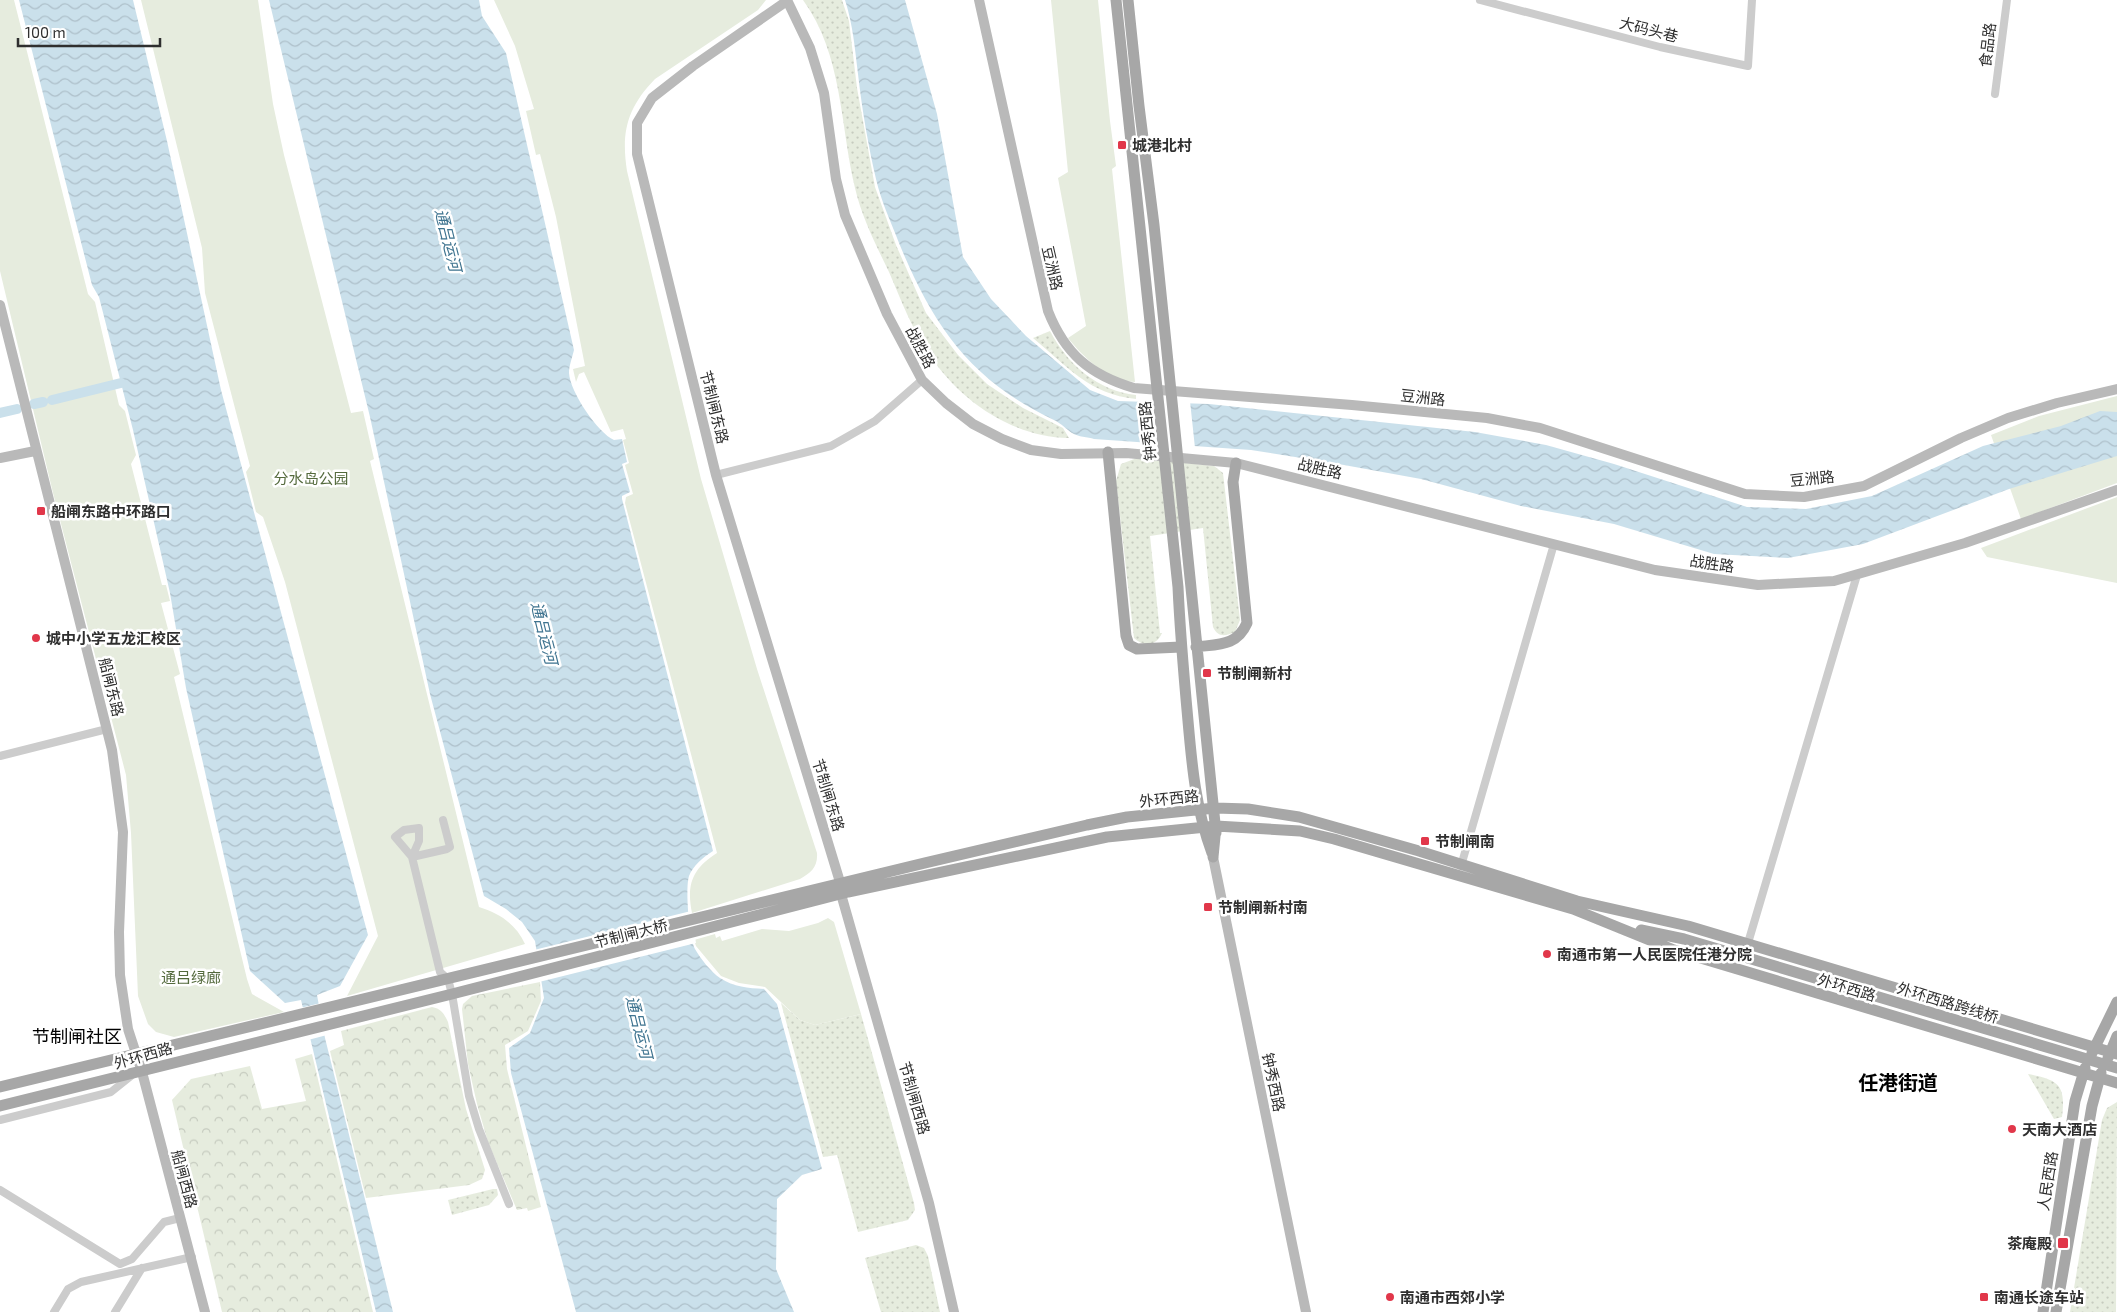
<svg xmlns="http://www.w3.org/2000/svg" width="2117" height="1312" font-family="'Exo 2','Noto Sans SC',sans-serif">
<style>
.grass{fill:url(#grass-dots)}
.forest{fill:url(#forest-crowns)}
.park{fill:#e6ecde}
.water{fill:url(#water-waves)}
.pier{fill:#fff}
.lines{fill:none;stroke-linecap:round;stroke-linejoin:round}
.canal{stroke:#cae0eb;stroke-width:10}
.street{stroke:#ccc;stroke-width:8}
.secondary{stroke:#b9b9b9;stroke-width:10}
.primary{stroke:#a7a7a7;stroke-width:11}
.poi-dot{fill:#e1374a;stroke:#fff;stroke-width:2}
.labels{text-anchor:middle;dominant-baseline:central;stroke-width:5;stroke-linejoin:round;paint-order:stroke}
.street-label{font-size:15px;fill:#2f2f2f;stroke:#fff}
.poi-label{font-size:15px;font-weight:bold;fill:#2f2f2f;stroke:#fff;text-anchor:start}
.park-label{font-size:15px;fill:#546a3d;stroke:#fff}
.water-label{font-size:16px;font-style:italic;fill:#3f7490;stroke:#fff}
.quarter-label{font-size:18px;fill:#000;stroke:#fff}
.district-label{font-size:20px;font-weight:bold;fill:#000;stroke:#fff}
</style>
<defs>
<pattern id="grass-dots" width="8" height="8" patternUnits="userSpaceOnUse" patternTransform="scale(1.25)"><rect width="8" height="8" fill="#e6ecde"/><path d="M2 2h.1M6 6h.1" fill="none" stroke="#c6cbbf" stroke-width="1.8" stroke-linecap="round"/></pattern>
<pattern id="forest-crowns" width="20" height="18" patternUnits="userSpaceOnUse" patternTransform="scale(1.25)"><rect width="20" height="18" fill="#e6ecde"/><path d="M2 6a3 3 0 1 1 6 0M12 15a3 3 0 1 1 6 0" fill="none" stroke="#c6cbbf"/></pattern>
<pattern id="water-waves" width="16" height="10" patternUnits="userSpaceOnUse" patternTransform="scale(1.25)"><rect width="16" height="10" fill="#cae0eb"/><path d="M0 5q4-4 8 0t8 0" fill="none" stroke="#aec0ca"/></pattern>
</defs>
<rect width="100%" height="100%" fill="#fff"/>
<path class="grass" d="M 803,0 L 842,0 L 849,21 L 857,88 L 875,187 L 896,245 L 926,313 L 958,355 L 987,384 L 1023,408 L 1063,428 L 1069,438 C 1012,437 960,401 929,354 C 912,329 901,300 889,272 C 876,245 862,218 855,188 C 840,125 843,55 803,0 Z
M 1050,331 C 1067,364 1098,391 1136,395 L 1136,399 C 1089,394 1068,367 1033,338 Z
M 1137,458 L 1214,466 L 1223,473 L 1240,620 L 1235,632 C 1226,636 1218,638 1213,627 L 1203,528 L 1150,536 L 1160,633 L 1162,633 C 1157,646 1143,647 1134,638 L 1116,481 L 1121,464 Z
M 781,1003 L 800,1020 L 815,1025 L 861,1014 L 914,1203 L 915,1210 L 908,1220 L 858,1232 L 837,1155 L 823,1157 Z
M 2028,1074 C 2059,1080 2066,1085 2062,1117 L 2054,1119 Z
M 2117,1102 L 2116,1312 L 2070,1312 L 2102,1120 L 2107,1108 Z
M 493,1189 L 497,1189 L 498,1195 L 489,1205 L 452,1215 L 448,1200 Z
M 916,1245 L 924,1248 L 928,1256 L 940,1312 L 881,1312 L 865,1258 Z"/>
<path class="forest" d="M 540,982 L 541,1001 L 528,1031 L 505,1045 L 507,1069 L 541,1207 L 528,1211 L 527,1208 L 517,1210 L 488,1142 L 477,1104 L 468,1064 L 462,1009 L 463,1004 L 472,996 Z
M 432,1007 C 442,1009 444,1014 448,1022 L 466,1109 L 485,1170 L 482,1179 L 469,1185 L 366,1198 L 330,1051 L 344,1045 L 341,1031 Z
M 312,1054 L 373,1312 L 222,1312 L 172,1100 L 191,1079 L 250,1066 L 262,1109 L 306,1101 L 295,1059 Z"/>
<path class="park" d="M 0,0 L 14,0 L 88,294 L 95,302 L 119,405 L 125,411 L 136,455 L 131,464 L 162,585 L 166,585 L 170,601 L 161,603 L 180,674 L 174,677 L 247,979 L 252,994 L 284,1012 L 174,1037 L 156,1032 L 148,1024 L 138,996 L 131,833 L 126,775 L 53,493 L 0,271 Z
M 141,0 L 258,0 L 273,104 L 284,155 L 351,413 L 363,411 L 374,459 L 370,461 L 479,907 C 499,913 516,924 525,944 L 347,996 L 378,936 L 285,582 L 263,517 L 256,512 L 246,472 L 250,466 L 205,293 L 202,248 Z
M 494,0 L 766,0 L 758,10 L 655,79 C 627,108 621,132 627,171 L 701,479 L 757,669 L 817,853 C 818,867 811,873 800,879 L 692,913 C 686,884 693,868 717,853 L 625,503 L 626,497 L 633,494 L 625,465 L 629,463 L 623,440 L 626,439 L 623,429 L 611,432 L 584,372 L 579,374 L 576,382 L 573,369 L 585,366 L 556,217 L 540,154 L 536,155 L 526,111 L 534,109 L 515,46 Z
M 1051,0 L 1098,0 L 1110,121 L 1116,166 L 1112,169 L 1135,382 C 1108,381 1084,358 1068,338 L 1086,326 L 1058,178 L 1068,172 Z
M 2117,396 L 2117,483 L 2021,519 L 1991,435 L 2039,416 Z
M 2117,497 L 2117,583 L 1987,557 L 1981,548 Z
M 828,918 L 834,922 L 861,1014 L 815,1025 L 800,1020 L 765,987 L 739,983 L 721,976 L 696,946 L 694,940 L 715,934 L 716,938 L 720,936 L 722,941 L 762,929 L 789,931 L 818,923 Z"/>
<path class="water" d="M 19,0 L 133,0 L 167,141 L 221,390 L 368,935 L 340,986 L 317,995 L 325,1038 L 393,1312 L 376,1312 L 301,1000 L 285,1003 L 250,971 L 186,688 L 170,593 L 133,430 L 99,297 L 92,285 Z
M 269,0 L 479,0 L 482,16 L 506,53 L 574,350 C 572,358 569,366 569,373 C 570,392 598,433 614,440 L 622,439 L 627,462 L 622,464 L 630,492 L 622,496 L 622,499 L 713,851 C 703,857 693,866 689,876 C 685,889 689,937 695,949 C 700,958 711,972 720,978 C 734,987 748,988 764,989 L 777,1004 L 822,1169 L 802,1175 L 777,1199 L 776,1269 L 794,1312 L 576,1312 L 511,1073 L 509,1048 L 530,1033 L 544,998 L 535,941 L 522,922 L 506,909 L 484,896 L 430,694 L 370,417 Z
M 845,0 L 905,0 L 937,114 L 963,257 L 991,299 L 1026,336 L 1090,390 L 1118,401 L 1209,404 L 1475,432 L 1546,445 L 1614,464 L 1747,507 L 1806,509 L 1872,496 L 1983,446 L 2061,426 L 2100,411 L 2117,412 L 2117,456 L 2009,489 L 1863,544 L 1788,558 L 1714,554 L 1614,524 L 1521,506 L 1421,479 L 1333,463 L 1251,450 L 1094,439 C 1088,437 1078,437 1072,433 C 1066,429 1062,424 1054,420 C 971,381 933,326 899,243 C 891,222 881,201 876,179 C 868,145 862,109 858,74 C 855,49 853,25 845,0 Z"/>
<path class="pier" d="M 1138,399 L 1190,401 L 1195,448 L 1142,445 Z
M 691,911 L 696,943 L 539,982 L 534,950 Z
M 321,1003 L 327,1035 L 308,1040 L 300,1008 Z"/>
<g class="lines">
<path class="canal" d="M 52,400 L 121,383
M 34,404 L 43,402
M 0,413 L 17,409"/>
<path class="street" d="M 1480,0 L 1660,47 L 1748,66 L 1752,0
M 1995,94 L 2007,0
M 716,475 L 831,446 L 875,421 L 922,380
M 0,756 L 107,729
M 443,820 L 450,847 L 447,849 L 412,857 L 395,837 L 404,830 L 419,828 L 419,841 L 412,857 L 440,972 L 448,979 L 452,994 L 469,1096 L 479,1129 L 509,1204
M 1461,866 L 1554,544
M 1748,943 L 1857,575
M 0,1120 L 111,1092 L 131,1076
M 0,1190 L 120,1264 L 132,1259 L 164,1222 L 180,1218
M 54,1312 L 68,1289 L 81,1282 L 192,1257
M 115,1312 L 142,1268"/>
<path class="secondary" d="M 787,0 L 810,48 L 824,93 L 836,179 L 845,215 L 887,314 L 922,380 L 946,403 L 973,424 L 1002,439 L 1031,450 L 1061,454 L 1126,453 L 1236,463 L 1655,570 L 1758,585 L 1834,581 L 1965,543 L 2117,490
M 979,0 L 1048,311 C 1065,354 1090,375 1134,388 L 1352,405 L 1487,418 L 1540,428 L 1745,494 L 1804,497 L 1864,486 L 1961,438 L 2008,418 L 2057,403 L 2117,389
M 787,1 L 693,66 L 652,98 L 637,123 L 637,154 L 716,475 L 840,882
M 0,305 L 112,750 L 123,832 L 119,932 L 120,975 L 128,1029 L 142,1072 L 205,1312
M 0,458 L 35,451
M 1213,857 L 1306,1312
M 841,894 L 929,1203 L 954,1312"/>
<path class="primary" d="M 1116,0 L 1178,587 C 1180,632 1184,677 1188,721 C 1192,767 1196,810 1212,853
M 1128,0 L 1139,106 L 1154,225 L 1216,833
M 1108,452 L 1126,636 L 1129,645 L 1137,649 L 1181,647
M 1196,647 C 1219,644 1237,646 1247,623 L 1233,482 L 1236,463
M 1213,857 L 1216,826 L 1300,831 L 1334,839 L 1573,909 L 1674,950 L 2117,1083
M 1641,930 L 1684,939 L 2117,1068
M 2092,1053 L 2117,1002
M 2108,1058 L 2117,1036
M 0,1087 C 363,1001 724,909 1087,825 L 1127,817 L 1215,808 L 1248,809 L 1299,817 L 1419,851 L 1577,901 L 1688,926 L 2117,1054
M 0,1106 L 452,994 L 848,892 L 1107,837 L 1216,826
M 2043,1312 L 2075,1101 L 2085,1068
M 2056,1312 L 2092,1106 L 2101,1073"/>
</g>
<g class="poi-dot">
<rect x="1117" y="140" width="10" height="10" rx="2.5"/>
<rect x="36" y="506" width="10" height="10" rx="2.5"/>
<circle cx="36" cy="638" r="5"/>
<rect x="1202" y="668" width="10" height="10" rx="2.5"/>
<rect x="1420" y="836" width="10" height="10" rx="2.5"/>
<rect x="1203" y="902" width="10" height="10" rx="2.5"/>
<circle cx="1547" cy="954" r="5"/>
<circle cx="2012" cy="1129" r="5"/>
<rect x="2057" y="1237" width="12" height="12" rx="2.5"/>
<circle cx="1390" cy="1297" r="5"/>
<rect x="1979" y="1292" width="10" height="10" rx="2.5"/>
</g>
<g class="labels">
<g class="street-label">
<text transform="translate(1649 29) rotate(14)">大码头巷</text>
<text transform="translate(1987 45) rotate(-83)">食品路</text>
<text transform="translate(1053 268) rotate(77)">豆洲路</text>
<text transform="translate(921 347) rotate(62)">战胜路</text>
<text transform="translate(1423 397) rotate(6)">豆洲路</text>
<text transform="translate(715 407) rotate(76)">节制闸东路</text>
<text transform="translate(1147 431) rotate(-96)">钟秀西路</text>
<text transform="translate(1320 468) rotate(13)">战胜路</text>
<text transform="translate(1812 478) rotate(-6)">豆洲路</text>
<text transform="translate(1712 563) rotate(8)">战胜路</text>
<text transform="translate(112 687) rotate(76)">船闸东路</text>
<text transform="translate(829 795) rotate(73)">节制闸东路</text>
<text transform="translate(1169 798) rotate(-6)">外环西路</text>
<text transform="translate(631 933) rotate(-14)">节制闸大桥</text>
<text transform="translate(1847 987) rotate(17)">外环西路</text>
<text transform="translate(1948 1002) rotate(17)">外环西路跨线桥</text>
<text transform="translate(143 1055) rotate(-16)">外环西路</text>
<text transform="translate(1274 1082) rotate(78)">钟秀西路</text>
<text transform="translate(915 1098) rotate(74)">节制闸西路</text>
<text transform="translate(185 1179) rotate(75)">船闸西路</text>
<text transform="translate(2047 1181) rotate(-81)">人民西路</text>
</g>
<g class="poi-label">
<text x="1132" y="145">城港北村</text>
<text x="51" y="511">船闸东路中环路口</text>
<text x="46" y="638">城中小学五龙汇校区</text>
<text x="1217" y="673">节制闸新村</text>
<text x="1435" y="841">节制闸南</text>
<text x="1218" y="907">节制闸新村南</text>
<text x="1557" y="954">南通市第一人民医院任港分院</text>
<text x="2022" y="1129">天南大酒店</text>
<text x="2052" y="1243" text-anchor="end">茶庵殿</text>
<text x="1400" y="1297">南通市西郊小学</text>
<text x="1994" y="1297">南通长途车站</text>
</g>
<g class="park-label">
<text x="311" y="478">分水岛公园</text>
<text x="191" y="977">通吕绿廊</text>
</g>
<g class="water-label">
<text transform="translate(449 240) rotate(76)">通吕运河</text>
<text transform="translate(545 633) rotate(76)">通吕运河</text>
<text transform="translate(640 1027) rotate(76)">通吕运河</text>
</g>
<g class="quarter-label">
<text x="77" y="1036">节制闸社区</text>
</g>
<g class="district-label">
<text x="1898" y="1082">任港街道</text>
</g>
</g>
<path d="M18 38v8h142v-8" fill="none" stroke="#2f2f2f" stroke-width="2.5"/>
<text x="25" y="38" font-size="15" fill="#2f2f2f" stroke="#ffffff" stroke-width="4" paint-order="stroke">100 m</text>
</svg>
